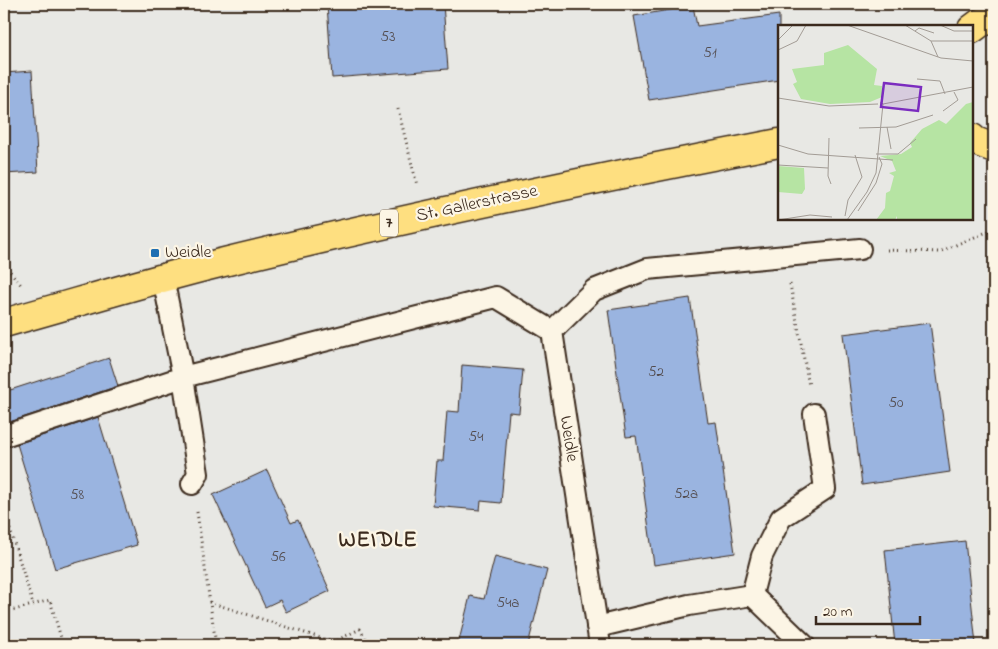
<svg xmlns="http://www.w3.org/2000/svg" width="998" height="649" font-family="'Indie Flower',sans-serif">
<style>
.building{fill:#9ab4e0;stroke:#3b2a1e}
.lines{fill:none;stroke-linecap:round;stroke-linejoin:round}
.lane-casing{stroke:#3b2a1e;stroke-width:24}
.primary-casing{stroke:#3b2a1e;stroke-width:31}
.path{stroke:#3b2a1e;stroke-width:3;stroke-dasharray:1 4;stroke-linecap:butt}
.lane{stroke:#fcf5e5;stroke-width:20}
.primary{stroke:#fedf80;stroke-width:28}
.poi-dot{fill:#1f6fb2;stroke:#fcf5e5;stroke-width:2}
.labels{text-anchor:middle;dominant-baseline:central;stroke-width:4.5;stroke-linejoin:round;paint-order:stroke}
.number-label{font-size:15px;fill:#534c4e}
.shield{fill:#fcf5e5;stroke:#75675a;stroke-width:1}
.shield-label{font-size:16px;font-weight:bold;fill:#3b2a1e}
.street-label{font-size:18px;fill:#3b2a1e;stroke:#fcf5e5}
.poi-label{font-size:18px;fill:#3b2a1e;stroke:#fcf5e5;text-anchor:start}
.district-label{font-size:22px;font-weight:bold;letter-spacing:1px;fill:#3b2a1e;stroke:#fcf5e5}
.inset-road{fill:none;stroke:#a39c95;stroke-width:1}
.view{fill:#7b2cbf;fill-opacity:0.15;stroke:#7b2cbf;stroke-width:2.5}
.inset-edge{fill:none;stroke:#3b2a1e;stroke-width:2.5}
</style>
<rect width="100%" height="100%" fill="#e8e8e4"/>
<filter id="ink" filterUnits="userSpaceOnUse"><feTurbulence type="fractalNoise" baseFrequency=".02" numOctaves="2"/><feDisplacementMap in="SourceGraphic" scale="10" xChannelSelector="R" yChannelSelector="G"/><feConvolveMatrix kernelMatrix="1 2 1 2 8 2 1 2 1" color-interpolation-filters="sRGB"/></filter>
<g filter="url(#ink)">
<path class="building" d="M 327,4 L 443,4 L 448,69 L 332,78 Z
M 693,6 L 697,26 L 779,15 L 779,80 L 649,100 L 634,16 Z
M 32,71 L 38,172 L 4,174 L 4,73 Z
M 690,298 L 708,423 L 716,422 L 735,553 L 654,565 L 636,436 L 626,437 L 608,310 Z
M 930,323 L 950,472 L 862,485 L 843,334 Z
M 109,358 L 118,386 L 4,424 L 4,392 Z
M 462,365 L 523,370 L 519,413 L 509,412 L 501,503 L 481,501 L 480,510 L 433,506 L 437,461 L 443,461 L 447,411 L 459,412 Z
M 98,417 L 137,545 L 55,569 L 17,444 Z
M 267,470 L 291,523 L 298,520 L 330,591 L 286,612 L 280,600 L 265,607 L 213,495 Z
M 965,541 L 976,645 L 895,645 L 885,550 Z
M 495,556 L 547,570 L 528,645 L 458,645 L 470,596 L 484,599 Z"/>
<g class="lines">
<g class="lane-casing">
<path id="lane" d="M 163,278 L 183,377 L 496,297 L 552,331 L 600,645
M 552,331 L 594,290 L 647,269 L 860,249
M 4,436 L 183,377 L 198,474 L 192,484
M 752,595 L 762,556 L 781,518 L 825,489 L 814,414
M 597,627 L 689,605 L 752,595 L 804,645"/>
</g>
<g class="primary-casing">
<path id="primary" d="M 972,29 L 980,23 L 994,18
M 972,138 L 975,141 L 994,148
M 4,323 C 76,303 147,281 220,263 C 405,218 592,179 779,143"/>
</g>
<path class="path" d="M 398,109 L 417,185
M 887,250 L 939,252 L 994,229
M 4,264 L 22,286
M 790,284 L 809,386
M 4,510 L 33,604
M 197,512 L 216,645
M 209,602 L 333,642 L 360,629 L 369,645
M 4,613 L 50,600 L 63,645"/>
<use href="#lane" class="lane"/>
<use href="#primary" class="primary"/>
</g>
</g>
<rect class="poi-dot" x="150" y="248" width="10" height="10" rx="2.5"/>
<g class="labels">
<g class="number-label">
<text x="388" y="37">53</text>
<text x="710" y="53">51</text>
<text x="656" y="372">52</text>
<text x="896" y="403">50</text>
<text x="476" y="437">54</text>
<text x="686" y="494">52a</text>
<text x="77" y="495">58</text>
<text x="278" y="557">56</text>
<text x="508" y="603">54a</text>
</g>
<rect class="shield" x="380" y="209.5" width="18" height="27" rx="4"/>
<g class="shield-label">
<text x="389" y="223">7</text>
</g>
<g class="street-label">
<text transform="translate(477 204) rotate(-12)">St. Gallerstrasse</text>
<text transform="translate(568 439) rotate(81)">Weidle</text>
</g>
<g class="poi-label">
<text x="165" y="253">Weidle</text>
</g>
<g class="district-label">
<text x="378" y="541">WEIDLE</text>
</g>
</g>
<g transform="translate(778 25)">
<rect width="195" height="195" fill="#e8e8e4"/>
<path d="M 70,20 L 99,44 L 96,60 L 104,61 L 104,72 L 92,77 L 52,79 L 23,74 L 15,59 L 19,57 L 14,44 L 46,40 L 46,28 ZM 195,77 L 195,195 L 119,195 L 119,191 L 117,195 L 98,195 L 107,183 L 108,168 L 112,166 L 116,151 L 111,148 L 118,146 L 114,136 L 102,131 L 123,129 L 134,122 L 132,118 L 144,104 L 161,95 L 168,99 L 188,79 ZM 0,141 L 26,143 L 27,164 L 24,169 L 0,167 Z" fill="#b6e4a3"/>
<path class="inset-road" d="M 69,0 L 163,33 L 195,36M 127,0 L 153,16 L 195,16M 162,0 L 176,6 L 195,6M 137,6 L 141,3 L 156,8M 0,15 L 15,0M 153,16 L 160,32M 0,25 L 19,16 L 28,0M 139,54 L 162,56 L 167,69M 0,73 L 51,81 L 100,79M 105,79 L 195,62M 165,86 L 180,75 L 176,67M 109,102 L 113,124M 81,103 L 118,102 L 155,90M 51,113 L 50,151 L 53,159M 0,120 L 30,129 L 115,135M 98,129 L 120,129 L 138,114M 0,140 L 50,143M 98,148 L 105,79 L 103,77 L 103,82M 80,186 L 98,158 L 104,139 L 101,132M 67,191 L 70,175 L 84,152 L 77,130M 0,195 L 32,190 L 54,192M 69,195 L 89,167 L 98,148"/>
<path class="view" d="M 106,58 L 143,62 L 140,86 L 103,82 Z"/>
<rect width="195" height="195" class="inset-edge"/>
</g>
<rect width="998" height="649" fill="none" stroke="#fcf5e5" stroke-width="20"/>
<rect x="10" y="10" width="978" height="629" fill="none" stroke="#3b2a1e" stroke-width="2" filter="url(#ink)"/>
<path d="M816 616v8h104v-8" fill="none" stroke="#3b2a1e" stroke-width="2.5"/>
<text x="823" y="616" font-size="15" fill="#3b2a1e" stroke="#fcf5e5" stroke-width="4" paint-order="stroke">20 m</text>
</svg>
